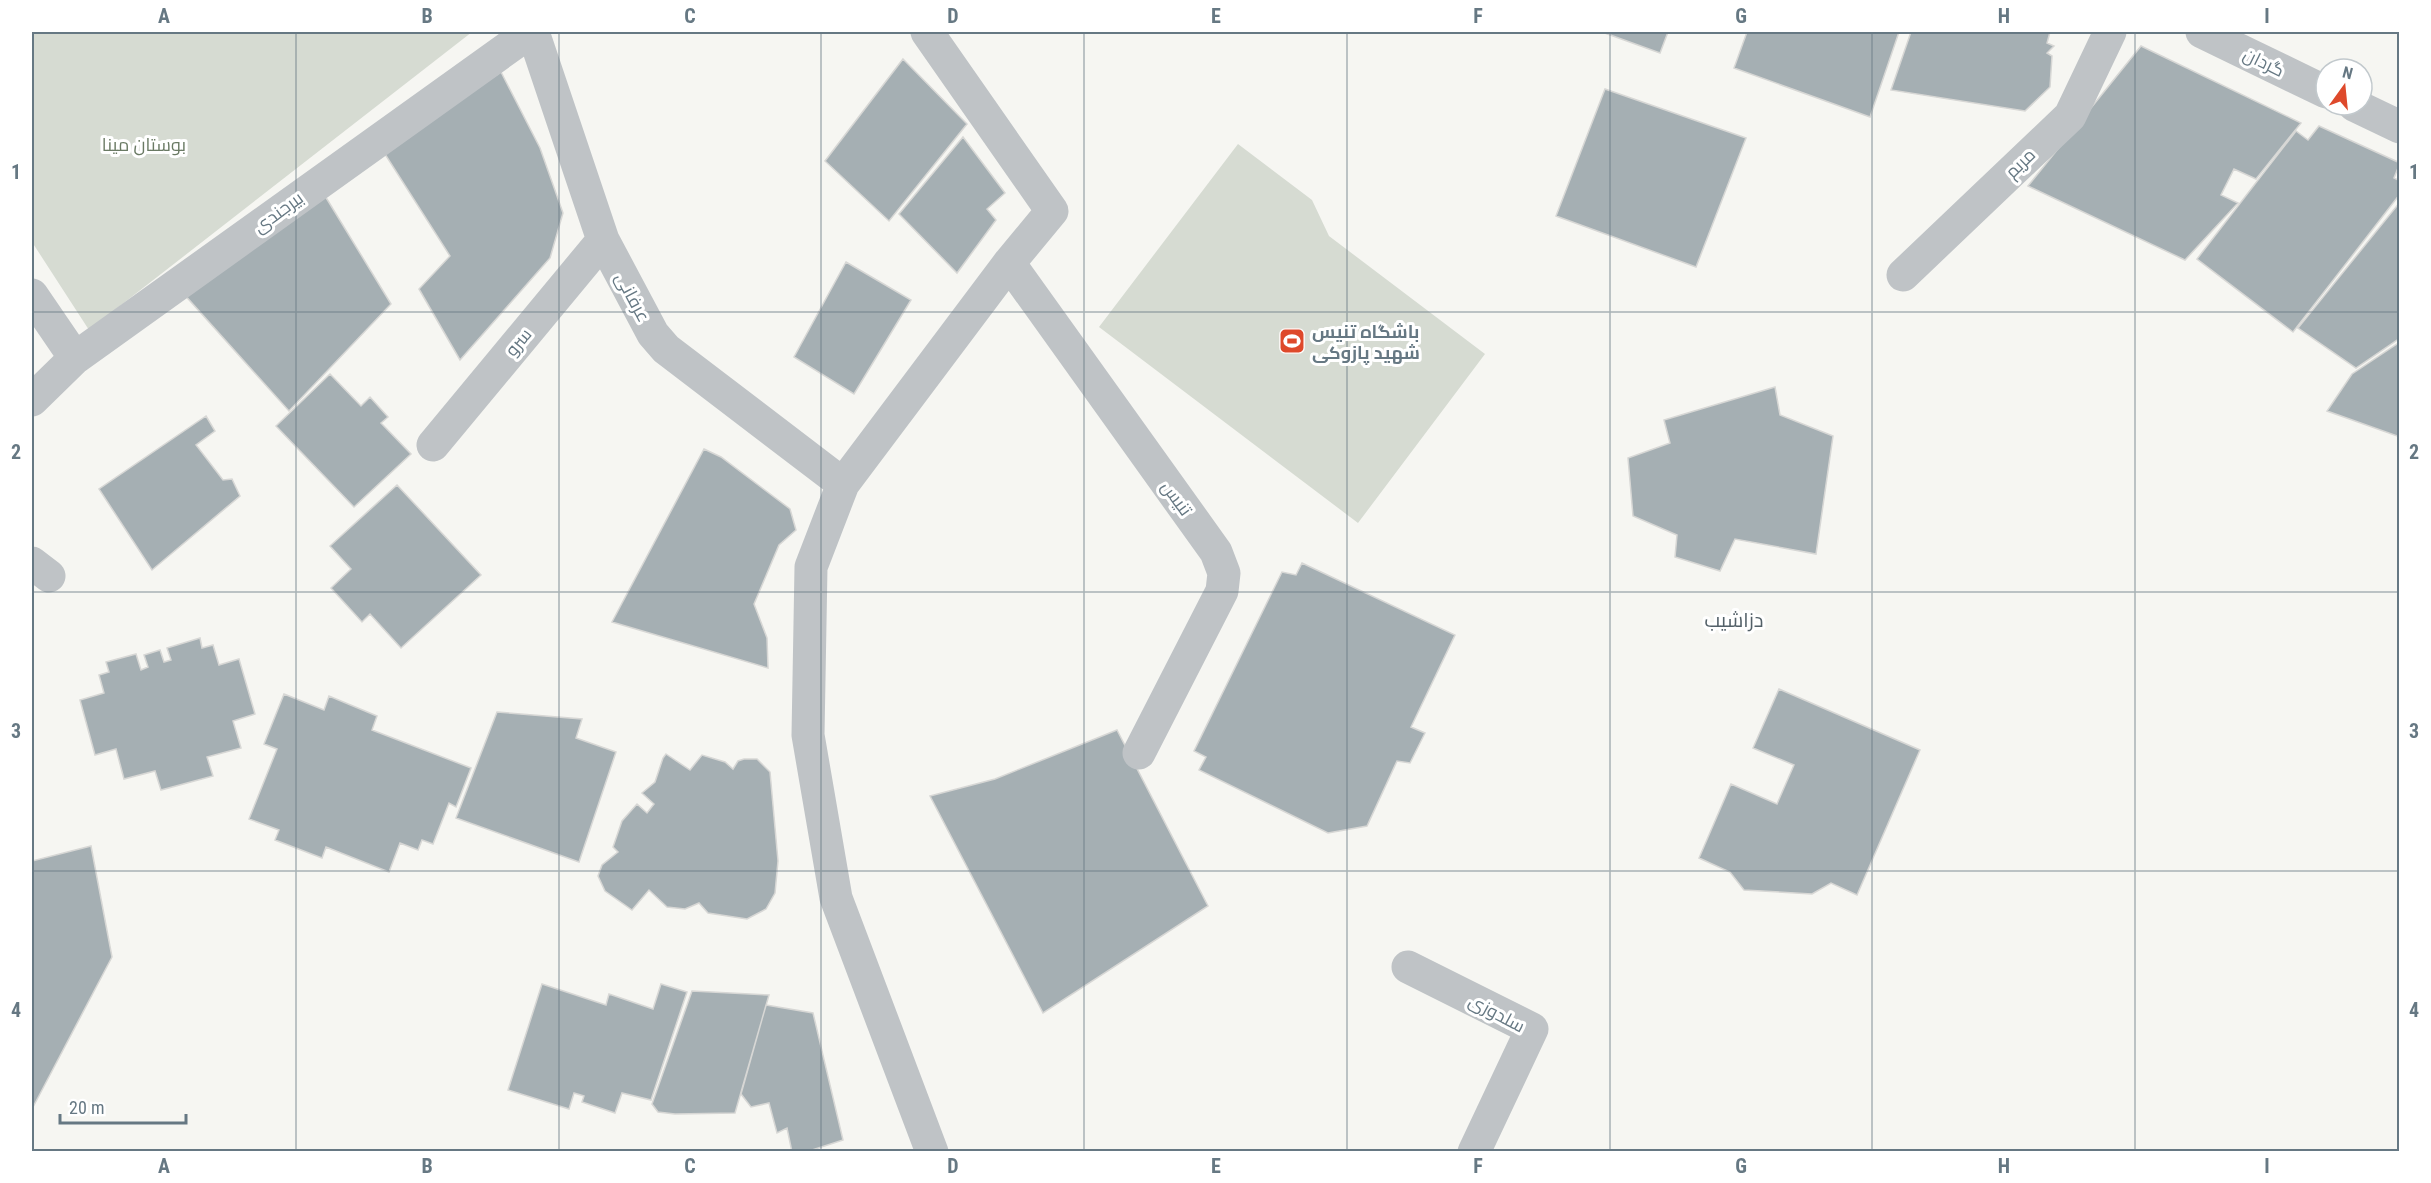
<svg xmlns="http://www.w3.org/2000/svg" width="2431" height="1183" font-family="'Roboto Condensed',Cairo,sans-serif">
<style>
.green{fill:#d6dbd2}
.building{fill:#a5afb3;stroke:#d7d7d5;stroke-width:1.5}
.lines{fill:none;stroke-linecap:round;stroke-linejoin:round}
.minor{stroke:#bfc3c6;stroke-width:33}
.grid{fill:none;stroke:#667883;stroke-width:1.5;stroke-opacity:0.55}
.labels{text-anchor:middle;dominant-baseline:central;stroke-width:6;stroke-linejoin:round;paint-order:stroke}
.street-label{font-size:18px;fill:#667883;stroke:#fff}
.park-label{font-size:18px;fill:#6a7a64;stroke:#fff}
.poi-label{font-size:18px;font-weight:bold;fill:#667883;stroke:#fff;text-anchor:start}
.neighbourhood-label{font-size:20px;fill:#536068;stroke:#fff}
.neatline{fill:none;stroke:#667883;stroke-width:2}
.grid-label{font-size:20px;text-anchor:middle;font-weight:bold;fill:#667883}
</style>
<rect width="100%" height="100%" fill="#f6f6f2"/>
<path class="green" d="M 32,32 L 472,32 L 89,330 L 32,242 Z
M 1238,144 L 1312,200 L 1329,236 L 1485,354 L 1358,523 L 1099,327 Z"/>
<path class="building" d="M 1602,32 L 1668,32 L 1660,53 Z
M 1747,32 L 1899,32 L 1870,117 L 1734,68 Z
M 1911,32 L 2050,32 L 2047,43 L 2054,46 L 2047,53 L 2052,56 L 2050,87 L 2025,111 L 1891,90 Z
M 2141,46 L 2301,123 L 2256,179 L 2234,169 L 2221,195 L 2238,203 L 2185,260 L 2028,186 Z
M 903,59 L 967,124 L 889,221 L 825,161 Z
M 501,72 L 540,148 L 563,213 L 550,258 L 460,360 L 419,289 L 450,256 L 383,151 Z
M 1605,89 L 1746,138 L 1696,267 L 1556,216 Z
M 2319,126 L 2400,163 L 2394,178 L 2400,181 L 2400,194 L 2293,332 L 2197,259 L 2296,131 L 2308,140 Z
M 963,137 L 1005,193 L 987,209 L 996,220 L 957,273 L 899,214 Z
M 322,191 L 391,304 L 289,411 L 183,293 Z
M 2400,202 L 2400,338 L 2356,368 L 2298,328 Z
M 846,262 L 911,300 L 854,394 L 794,357 Z
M 2400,342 L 2400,437 L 2327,411 L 2352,374 Z
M 330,374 L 361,406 L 370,397 L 388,417 L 381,423 L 411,454 L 354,507 L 276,426 Z
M 1775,387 L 1780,415 L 1833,436 L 1816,554 L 1735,539 L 1720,571 L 1675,557 L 1677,535 L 1633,516 L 1628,458 L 1670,443 L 1664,420 Z
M 206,416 L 215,431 L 196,445 L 223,480 L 232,479 L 240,496 L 152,570 L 99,489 Z
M 704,449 L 721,457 L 790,509 L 796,530 L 779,545 L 754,604 L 767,638 L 768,668 L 612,622 Z
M 397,485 L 481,575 L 401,648 L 370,614 L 362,622 L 331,588 L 351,569 L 330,546 Z
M 1302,563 L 1455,635 L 1411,727 L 1425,733 L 1410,763 L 1397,761 L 1367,826 L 1328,833 L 1199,770 L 1206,757 L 1194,751 L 1282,572 L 1296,575 Z
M 200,638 L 202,648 L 213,645 L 219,665 L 239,659 L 255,714 L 233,721 L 241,748 L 207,757 L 213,776 L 161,790 L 155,771 L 124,779 L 116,749 L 95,755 L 80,700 L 104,693 L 99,675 L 109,672 L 106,662 L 136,654 L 141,670 L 148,667 L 144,655 L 160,650 L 164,662 L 171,660 L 167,648 Z
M 1779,689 L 1920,750 L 1857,895 L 1831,883 L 1812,894 L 1744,890 L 1730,872 L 1699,858 L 1731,784 L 1777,804 L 1794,765 L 1753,748 Z
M 284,694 L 324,710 L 329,696 L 377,716 L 372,730 L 471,768 L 456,807 L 449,803 L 433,844 L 422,840 L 418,850 L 400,843 L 389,872 L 326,847 L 322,858 L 275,840 L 279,830 L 249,819 L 277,749 L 264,744 Z
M 497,712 L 582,719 L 576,738 L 616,752 L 579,862 L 456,818 Z
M 1117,730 L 1208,906 L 1043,1013 L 930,796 L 995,779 Z
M 666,754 L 690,770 L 702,755 L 725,762 L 733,769 L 738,761 L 744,759 L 757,759 L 770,772 L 778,861 L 775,893 L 766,909 L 747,919 L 708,913 L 699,903 L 685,909 L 667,907 L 649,890 L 632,910 L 605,891 L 598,876 L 602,865 L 618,852 L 613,847 L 622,821 L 637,804 L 647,813 L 654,804 L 642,793 L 655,782 L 663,758 Z
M 91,846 L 112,957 L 32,1109 L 32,861 Z
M 542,984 L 606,1005 L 609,994 L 653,1009 L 661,984 L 687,992 L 651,1100 L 622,1093 L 615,1113 L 582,1102 L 584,1096 L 574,1093 L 569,1109 L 508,1090 Z
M 692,991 L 769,995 L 735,1113 L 675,1114 L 658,1112 L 652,1104 Z
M 766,1005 L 813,1013 L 843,1140 L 806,1152 L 792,1152 L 787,1128 L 777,1133 L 769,1103 L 751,1107 L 741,1094 Z"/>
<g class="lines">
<path class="minor" d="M 533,32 L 603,240 L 653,334 L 666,349 L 843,484
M 927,32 L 1052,211 L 1009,263 L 843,484 L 811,567 L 808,735 L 836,898 L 932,1152
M 2202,32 L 2326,92
M 2354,105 L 2400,127
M 1009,263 L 1216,552 L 1224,573 L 1222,591 L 1139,753
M 1903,275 L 2070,116 L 2110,32
M 32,295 L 75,358
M 32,400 L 75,358 L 530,32
M 433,445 L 603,240
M 32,563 L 49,576
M 1408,967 L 1532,1029 L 1474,1152"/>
</g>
<path class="grid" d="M 296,32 L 296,1152M 559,32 L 559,1152M 821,32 L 821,1152M 1084,32 L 1084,1152M 1347,32 L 1347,1152M 1610,32 L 1610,1152M 1872,32 L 1872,1152M 2135,32 L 2135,1152M 32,312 L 2400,312M 32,592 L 2400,592M 32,871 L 2400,871"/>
<defs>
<g id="stadium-square" transform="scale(1.35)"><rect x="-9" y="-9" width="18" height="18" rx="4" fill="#de492b" stroke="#fff"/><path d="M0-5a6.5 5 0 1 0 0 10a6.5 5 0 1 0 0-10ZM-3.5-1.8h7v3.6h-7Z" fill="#fff"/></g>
</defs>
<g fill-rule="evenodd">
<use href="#stadium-square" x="1292" y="341"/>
</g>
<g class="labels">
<g class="street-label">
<text transform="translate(2264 62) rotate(26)">گردان</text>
<text transform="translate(2020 163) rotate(-44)">مریم</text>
<text transform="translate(278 212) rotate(-36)">بیرجندی</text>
<text transform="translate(633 297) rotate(62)">عرفانی</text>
<text transform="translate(518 342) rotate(-50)">سرو</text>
<text transform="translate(1177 498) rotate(54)">تنیس</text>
<text transform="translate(1497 1013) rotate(28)">سلدوزی</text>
</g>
<g class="park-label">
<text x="144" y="144">بوستان مینا</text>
</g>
<g class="poi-label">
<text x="1312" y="331">باشگاه تنیس<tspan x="1312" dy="21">شهید پازوکی</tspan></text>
</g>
<g class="neighbourhood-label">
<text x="1734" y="620">دزاشیب</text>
</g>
</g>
<rect width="2431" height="1183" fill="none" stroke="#ffffff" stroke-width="66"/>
<g transform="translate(2344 87) rotate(15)"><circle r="28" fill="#ffffff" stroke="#c2c9cd" stroke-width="1.5"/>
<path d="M0-4.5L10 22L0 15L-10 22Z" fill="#de492b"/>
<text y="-9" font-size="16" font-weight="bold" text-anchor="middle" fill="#667883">N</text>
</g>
<path d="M60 1114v9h126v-9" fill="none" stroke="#667883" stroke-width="3"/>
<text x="69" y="1114" font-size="18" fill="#667883" stroke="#ffffff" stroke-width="4.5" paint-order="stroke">20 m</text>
<rect x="33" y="33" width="2365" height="1117" class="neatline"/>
<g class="grid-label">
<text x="164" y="23">A</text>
<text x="427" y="23">B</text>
<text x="690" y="23">C</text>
<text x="953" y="23">D</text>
<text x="1216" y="23">E</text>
<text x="1478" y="23">F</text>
<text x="1741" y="23">G</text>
<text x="2004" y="23">H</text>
<text x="2267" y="23">I</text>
<text x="16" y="179">1</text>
<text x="2414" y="179">1</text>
<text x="16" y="459">2</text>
<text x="2414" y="459">2</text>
<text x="16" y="738">3</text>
<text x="2414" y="738">3</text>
<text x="16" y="1017">4</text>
<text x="2414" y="1017">4</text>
<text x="164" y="1173">A</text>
<text x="427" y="1173">B</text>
<text x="690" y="1173">C</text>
<text x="953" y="1173">D</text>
<text x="1216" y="1173">E</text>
<text x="1478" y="1173">F</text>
<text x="1741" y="1173">G</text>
<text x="2004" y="1173">H</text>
<text x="2267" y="1173">I</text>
</g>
</svg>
